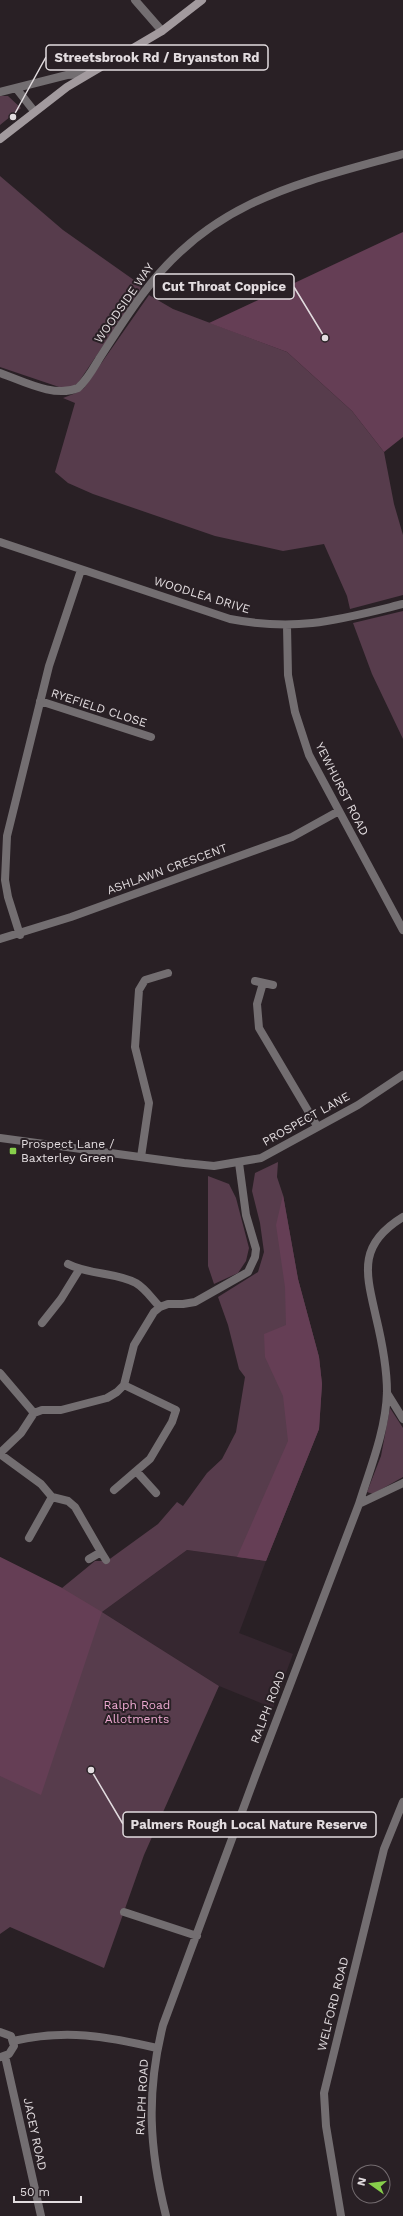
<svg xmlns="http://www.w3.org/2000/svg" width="403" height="2216" font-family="'Work Sans',sans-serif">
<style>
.built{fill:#362730}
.green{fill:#573c4c}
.forest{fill:#653e55}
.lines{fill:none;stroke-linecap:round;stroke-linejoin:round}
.minor{stroke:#736e71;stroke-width:8}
.tertiary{stroke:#736e71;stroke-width:8}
.secondary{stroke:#a29a9e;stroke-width:8}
.poi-dot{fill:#87cf4b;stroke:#292025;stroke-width:1.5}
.labels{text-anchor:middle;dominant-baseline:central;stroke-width:4;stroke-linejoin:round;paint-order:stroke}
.street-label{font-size:12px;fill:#e2dcdf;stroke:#292025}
.poi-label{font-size:12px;fill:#e2dcdf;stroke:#292025;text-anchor:start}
.park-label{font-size:12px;fill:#eeaad2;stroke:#292025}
.leader{fill:none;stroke:#e2dcdf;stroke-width:1.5}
.callout-dot{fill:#e2dcdf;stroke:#292025;stroke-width:1.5}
.callout{fill:#292025;stroke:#e2dcdf;stroke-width:1.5}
.callout-label{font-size:13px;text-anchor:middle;font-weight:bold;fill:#e2dcdf}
</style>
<rect width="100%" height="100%" fill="#292025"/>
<path class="built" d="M 187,1550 L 266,1561 L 239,1633 L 293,1654 L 273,1708 L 219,1686 L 102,1612 Z"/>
<path class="green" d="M 0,96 L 8,96 L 21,108 L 0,125 Z
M 0,176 L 63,230 L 141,285 L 140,291 L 78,383 L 72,387 L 62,388 L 0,367 Z
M 149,295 L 173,309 L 287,352 L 352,411 L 384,452 L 394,504 L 403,535 L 403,595 L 350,609 L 347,596 L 324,544 L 283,551 L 215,536 L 93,494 L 68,483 L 55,472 L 75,403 L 63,398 L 76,393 L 84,388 Z
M 403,611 L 403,739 L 372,674 L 353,623 Z
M 278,1162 L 277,1177 L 283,1195 L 298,1279 L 319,1357 L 322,1384 L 319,1429 L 266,1561 L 187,1550 L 102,1612 L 219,1686 L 144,1855 L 104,1968 L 10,1927 L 0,1934 L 0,1557 L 62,1588 L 95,1561 L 107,1561 L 158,1524 L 177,1502 L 183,1506 L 207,1473 L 222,1459 L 236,1432 L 245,1377 L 239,1369 L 228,1325 L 218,1297 L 258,1272 L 264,1252 L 260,1223 L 252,1191 L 255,1173 Z
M 208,1176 L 229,1184 L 236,1198 L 249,1248 L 246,1261 L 238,1273 L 214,1284 L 208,1266 Z
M 390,1408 L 403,1428 L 403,1477 L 373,1494 L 367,1492 L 381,1456 Z"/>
<path class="forest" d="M 403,232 L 403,437 L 384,452 L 352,411 L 287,352 L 209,323 Z
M 283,1195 L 298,1279 L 319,1357 L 322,1384 L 319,1429 L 266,1561 L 237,1557 L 288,1441 L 283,1396 L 265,1357 L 264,1334 L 286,1325 L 285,1287 L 276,1225 Z
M 0,1557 L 62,1588 L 102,1612 L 41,1795 L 0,1776 Z"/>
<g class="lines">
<path class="minor" d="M 135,0 L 162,31
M 16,88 L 34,111
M 0,92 L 67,75 L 87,74
M 0,373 C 23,381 54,398 78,388 C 87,380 93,369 99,359 C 114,336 128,313 145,291 C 213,200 300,183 403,154
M 0,542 L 230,619 C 298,632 338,620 403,604
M 287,626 L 288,675 L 295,712 L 309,755 L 403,930
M 40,701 L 151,737
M 20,935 L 8,897 L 5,880 L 7,836 L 49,666 L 81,570
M 0,939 L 71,917 L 292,837 L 339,811
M 255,981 L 273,985
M 263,983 L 257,1004 L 259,1028 L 317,1126
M 141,1157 L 149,1103 L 135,1047 L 139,990 L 145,980 L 168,973
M 68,1264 C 89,1275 116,1272 136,1283 C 146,1289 152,1299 160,1307
M 42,1323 L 61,1299 L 79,1270
M 0,1373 L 34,1413
M 387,1393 L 403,1419
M 0,1453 L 21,1433 L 34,1413 L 42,1410 L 61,1410 L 107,1398 L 117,1392 L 124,1385 L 134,1345 L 154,1312 L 160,1307 L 168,1304 L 183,1304 L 195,1302 L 248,1272 L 255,1257 L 256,1249 L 246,1215 L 239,1163
M 0,1454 L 41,1484 L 52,1497
M 137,1472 L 156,1493
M 114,1490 L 150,1459 L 172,1422 L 176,1410 L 124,1385
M 359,1504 L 403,1483
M 29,1538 L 52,1497 L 68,1501 L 75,1507 L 101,1552 L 89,1559
M 101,1552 L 106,1560
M 124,1912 L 197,1936
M 0,2032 L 11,2036 L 14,2046 L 9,2054 L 1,2057
M 13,2041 C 66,2029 105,2036 157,2048
M 5,2056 L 41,2216
M 166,2216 C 149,2148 146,2093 163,2025 L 256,1774 L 359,1504 C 370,1469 386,1430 387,1392 C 387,1367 382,1342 376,1317 C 366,1273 357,1245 403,1217
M 341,2216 L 326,2126 L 324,2093 L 384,1849 L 403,1802"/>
<path class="tertiary" d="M 0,1138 L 184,1163 L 214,1166 L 261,1158 L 358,1105 L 403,1075"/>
<path class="secondary" d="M 0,139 L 67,87 L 162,31 L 202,0"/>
</g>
<rect class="poi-dot" x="9" y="1147" width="8" height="8" rx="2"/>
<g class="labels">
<g class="street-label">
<text transform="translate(124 303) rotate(-55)">WOODSIDE WAY</text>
<text transform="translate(202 595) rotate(17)">WOODLEA DRIVE</text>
<text transform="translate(99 708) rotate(18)">RYEFIELD CLOSE</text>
<text transform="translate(342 789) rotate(63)">YEWHURST ROAD</text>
<text transform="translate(167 869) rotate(-20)">ASHLAWN CRESCENT</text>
<text transform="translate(306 1119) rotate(-29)">PROSPECT LANE</text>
<text transform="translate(268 1707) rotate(-69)">RALPH ROAD</text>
<text transform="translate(333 2004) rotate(-76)">WELFORD ROAD</text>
<text transform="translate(142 2097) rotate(-87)">RALPH ROAD</text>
<text transform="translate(35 2134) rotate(78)">JACEY ROAD</text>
</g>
<g class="poi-label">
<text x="21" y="1144">Prospect Lane /<tspan x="21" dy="14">Baxterley Green</tspan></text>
</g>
<g class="park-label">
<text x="137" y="1705">Ralph Road<tspan x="137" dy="14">Allotments</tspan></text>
</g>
</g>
<path class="leader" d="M13 117L46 57M325 338L294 287M91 1770L123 1824"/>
<g class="callout-dot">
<circle cx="13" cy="117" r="4"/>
<circle cx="325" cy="338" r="4"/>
<circle cx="91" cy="1770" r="4"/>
</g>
<g class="callout">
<rect x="46" y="45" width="222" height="25" rx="4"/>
<rect x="154" y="274" width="140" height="25" rx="4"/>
<rect x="123" y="1812" width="253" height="25" rx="4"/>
</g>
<g class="callout-label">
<text x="157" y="62">Streetsbrook Rd / Bryanston Rd</text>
<text x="224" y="291">Cut Throat Coppice</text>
<text x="249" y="1829">Palmers Rough Local Nature Reserve</text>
</g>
<g transform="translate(371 2184) rotate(284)"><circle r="19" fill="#292025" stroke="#736b6f"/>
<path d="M0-3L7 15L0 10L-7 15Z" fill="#87cf4b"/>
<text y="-6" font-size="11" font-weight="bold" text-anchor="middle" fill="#e2dcdf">N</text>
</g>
<path d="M14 2196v6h67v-6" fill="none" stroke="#e2dcdf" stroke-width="2"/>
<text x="20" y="2196" font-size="12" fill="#e2dcdf" stroke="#292025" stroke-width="3" paint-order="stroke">50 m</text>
</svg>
